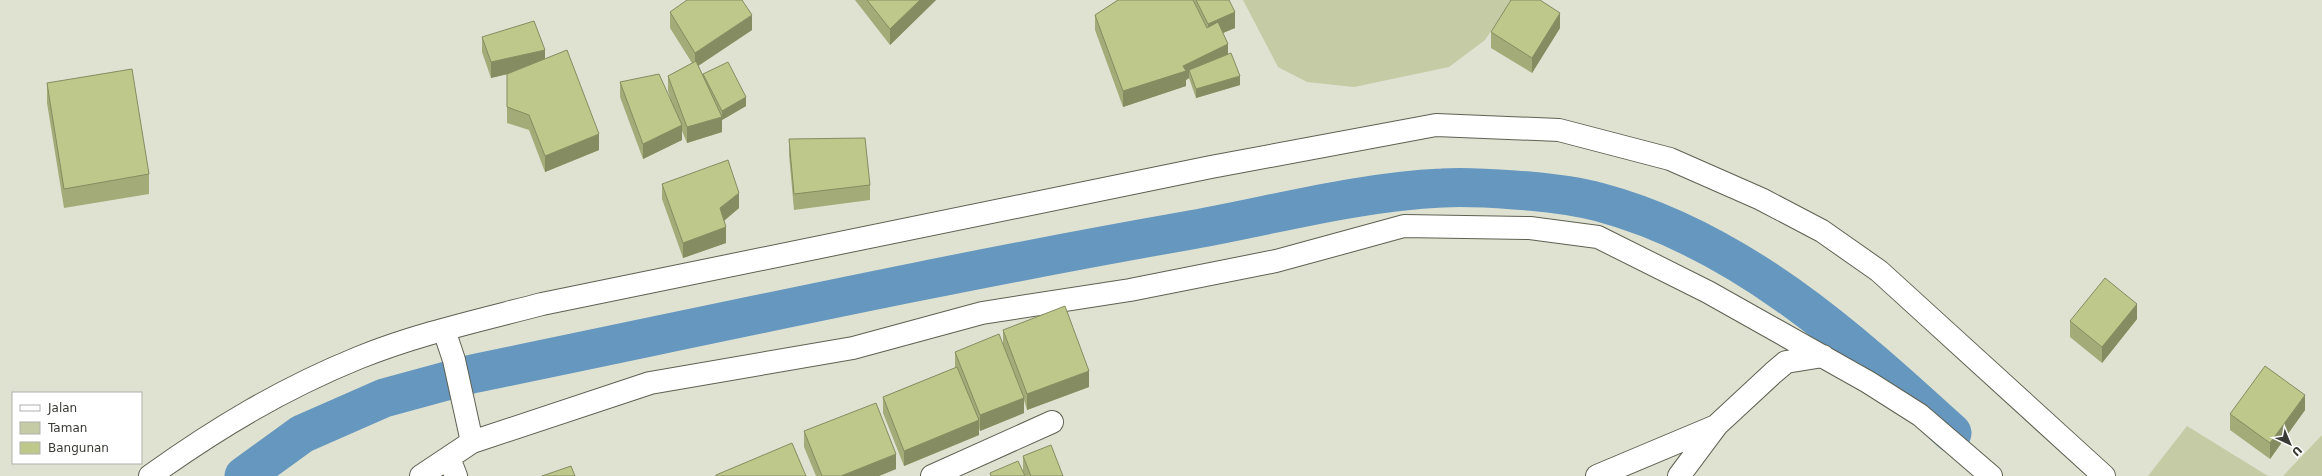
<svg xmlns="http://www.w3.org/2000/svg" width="2322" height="476" font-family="'DejaVu Sans',sans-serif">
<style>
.green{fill:#c5cba5}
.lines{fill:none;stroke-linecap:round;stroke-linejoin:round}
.canal{stroke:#6597bf;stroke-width:39}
.minor-casing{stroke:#5e6152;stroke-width:24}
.minor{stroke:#fff;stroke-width:22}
.wall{fill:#a3ac78}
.shaded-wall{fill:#858c61}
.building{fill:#bec88b;stroke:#858c61}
</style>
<rect width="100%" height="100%" fill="#dfe2d1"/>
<path class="green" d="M 1243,0 L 1512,0 L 1485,40 L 1449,67 L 1354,87 L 1307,82 L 1278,67 Z
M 2187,426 L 2268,476 L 2148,476 Z
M 2322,435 L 2322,476 L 2283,476 Z"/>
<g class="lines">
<path class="canal" d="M 244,476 L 302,434 L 384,398 L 472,374 C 710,325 946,273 1185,231 C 1270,216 1356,192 1442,188 C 1471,186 1500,189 1529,191 C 1552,193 1576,196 1599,202 C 1738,239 1848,338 1952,433"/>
<g class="minor-casing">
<path id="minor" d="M 444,330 L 454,360 L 472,442
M 449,458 L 456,476
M 150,476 C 217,428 282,389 358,358 C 417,334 481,320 542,304 L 1211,167 L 1436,125 L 1559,130 L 1670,159 L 1761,199 L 1822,231 L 1879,271 L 2104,476
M 421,476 L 472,442 L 650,383 L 853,348 L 982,313 L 1130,290 L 1276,261 L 1404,226 L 1530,228 L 1598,237 L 1708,292 L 1868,382 L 1920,415 L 1991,476
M 932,476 L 1052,422
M 1597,476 L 1716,426
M 1679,476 L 1717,425 L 1773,373 L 1786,362 L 1823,356"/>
</g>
<use href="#minor" class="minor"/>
</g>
<path class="wall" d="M 855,0 L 936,0 L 890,45 Z
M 1118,0 L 1229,0 L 1235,28 L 1223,33 L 1228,55 L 1240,85 L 1196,98 L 1189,78 L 1186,80 L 1186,86 L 1123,107 L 1095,30 L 1095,15 Z
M 670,12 L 752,30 L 698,66 L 703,75 L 703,74 L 746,106 L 722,120 L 722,132 L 687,143 L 682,131 L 682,140 L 643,159 L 620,97 L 620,82 L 671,100 L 668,91 L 668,76 L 692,63 L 670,28 Z
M 1560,28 L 1532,73 L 1491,48 L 1491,32 Z
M 482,37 L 545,59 L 599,150 L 545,172 L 529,130 L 507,123 L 507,74 L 491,78 L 482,52 Z
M 47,83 L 149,174 L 149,194 L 64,208 L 47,103 Z
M 789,139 L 870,185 L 870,200 L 794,210 L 789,155 Z
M 662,184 L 739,208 L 724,221 L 726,243 L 683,258 L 662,199 Z
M 2137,319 L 2102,363 L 2070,337 L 2070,321 Z
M 1003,330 L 1089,387 L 1027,410 L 1024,400 L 1024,413 L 980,431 L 979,428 L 979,435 L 904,466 L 883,413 L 883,397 L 955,368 L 955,352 L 1003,345 Z
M 2305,410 L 2270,459 L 2230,430 L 2230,414 Z
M 804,431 L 896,469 L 879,476 L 816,476 L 804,447 Z
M 1023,456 L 1063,476 L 1025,476 L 1023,472 Z"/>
<path class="shaded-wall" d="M 920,0 L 936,0 L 890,45 L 890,29 Z
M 1235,12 L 1235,28 L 1208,39 L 1208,24 Z
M 1560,13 L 1560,28 L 1532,73 L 1532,58 Z
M 752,15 L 752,30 L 695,68 L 695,53 Z
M 1228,44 L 1228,59 L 1189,70 L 1189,78 L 1186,80 L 1186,86 L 1123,107 L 1123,91 L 1183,66 Z
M 545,50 L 545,65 L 491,78 L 491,62 Z
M 1240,76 L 1240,85 L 1196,98 L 1196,89 Z
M 746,97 L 746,106 L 722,120 L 722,132 L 687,143 L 687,127 L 722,117 L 722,111 Z
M 682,125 L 682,140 L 643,159 L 643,144 Z
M 599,134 L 599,150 L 545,172 L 545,156 Z
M 739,193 L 739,208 L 720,224 L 720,208 Z
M 726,227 L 726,243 L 683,258 L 683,243 Z
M 2137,304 L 2137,319 L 2102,363 L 2102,347 Z
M 1089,371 L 1089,387 L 1027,410 L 1027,394 Z
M 2305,395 L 2305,410 L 2270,459 L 2270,443 Z
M 1024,398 L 1024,413 L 980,431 L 980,415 Z
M 979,420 L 979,435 L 904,466 L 904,451 Z
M 896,454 L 896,469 L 879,476 L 841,476 Z"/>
<path class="building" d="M 687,0 L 742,0 L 752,15 L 695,53 L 670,12 Z
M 867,0 L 920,0 L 890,29 Z
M 1118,0 L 1193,0 L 1207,28 L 1218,22 L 1228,44 L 1183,66 L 1186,71 L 1123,91 L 1095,15 Z
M 1196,0 L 1229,0 L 1235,12 L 1208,24 Z
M 1511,0 L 1540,0 L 1560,13 L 1532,58 L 1491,32 Z
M 534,21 L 545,50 L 491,62 L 482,37 Z
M 567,50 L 599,134 L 545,156 L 529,115 L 507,107 L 507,74 Z
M 1231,53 L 1240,76 L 1196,89 L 1189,70 Z
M 696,61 L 722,117 L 687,127 L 668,76 Z
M 728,62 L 746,97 L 722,111 L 703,74 Z
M 132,69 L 149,174 L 64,189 L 47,83 Z
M 659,74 L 682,125 L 643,144 L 620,82 Z
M 865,138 L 870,185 L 794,194 L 789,139 Z
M 728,160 L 739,193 L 720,208 L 726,227 L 683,243 L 662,184 Z
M 2105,278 L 2137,304 L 2102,347 L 2070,321 Z
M 1065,306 L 1089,371 L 1027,394 L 1003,330 Z
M 999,334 L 1024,398 L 980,415 L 955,352 Z
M 2265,366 L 2305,395 L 2270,443 L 2230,414 Z
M 957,367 L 979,420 L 904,451 L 883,397 Z
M 876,403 L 896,454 L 841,476 L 822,476 L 804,431 Z
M 792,443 L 806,476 L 716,476 L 716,475 Z
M 1051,445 L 1063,476 L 1031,476 L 1023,456 Z
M 1018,461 L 1025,476 L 991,476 L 990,473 Z
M 571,466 L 575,476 L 542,476 Z"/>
<rect x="12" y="392" width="130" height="72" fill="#ffffff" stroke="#afb0ad"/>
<rect x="20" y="405" width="20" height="6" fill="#ffffff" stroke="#afb0ad"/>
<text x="48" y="412" font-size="12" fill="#383a33">Jalan</text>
<rect x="20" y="422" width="20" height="12" fill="#c5cba5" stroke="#afb0ad"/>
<text x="48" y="432" font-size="12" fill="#383a33">Taman</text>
<rect x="20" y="442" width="20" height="12" fill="#bec88b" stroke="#afb0ad"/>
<text x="48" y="452" font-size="12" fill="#383a33">Bangunan</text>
<g transform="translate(2290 444) rotate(136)" stroke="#ffffff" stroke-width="3" paint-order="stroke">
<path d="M0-3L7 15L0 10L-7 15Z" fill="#383a33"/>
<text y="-6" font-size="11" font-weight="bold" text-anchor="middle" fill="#383a33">U</text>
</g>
</svg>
